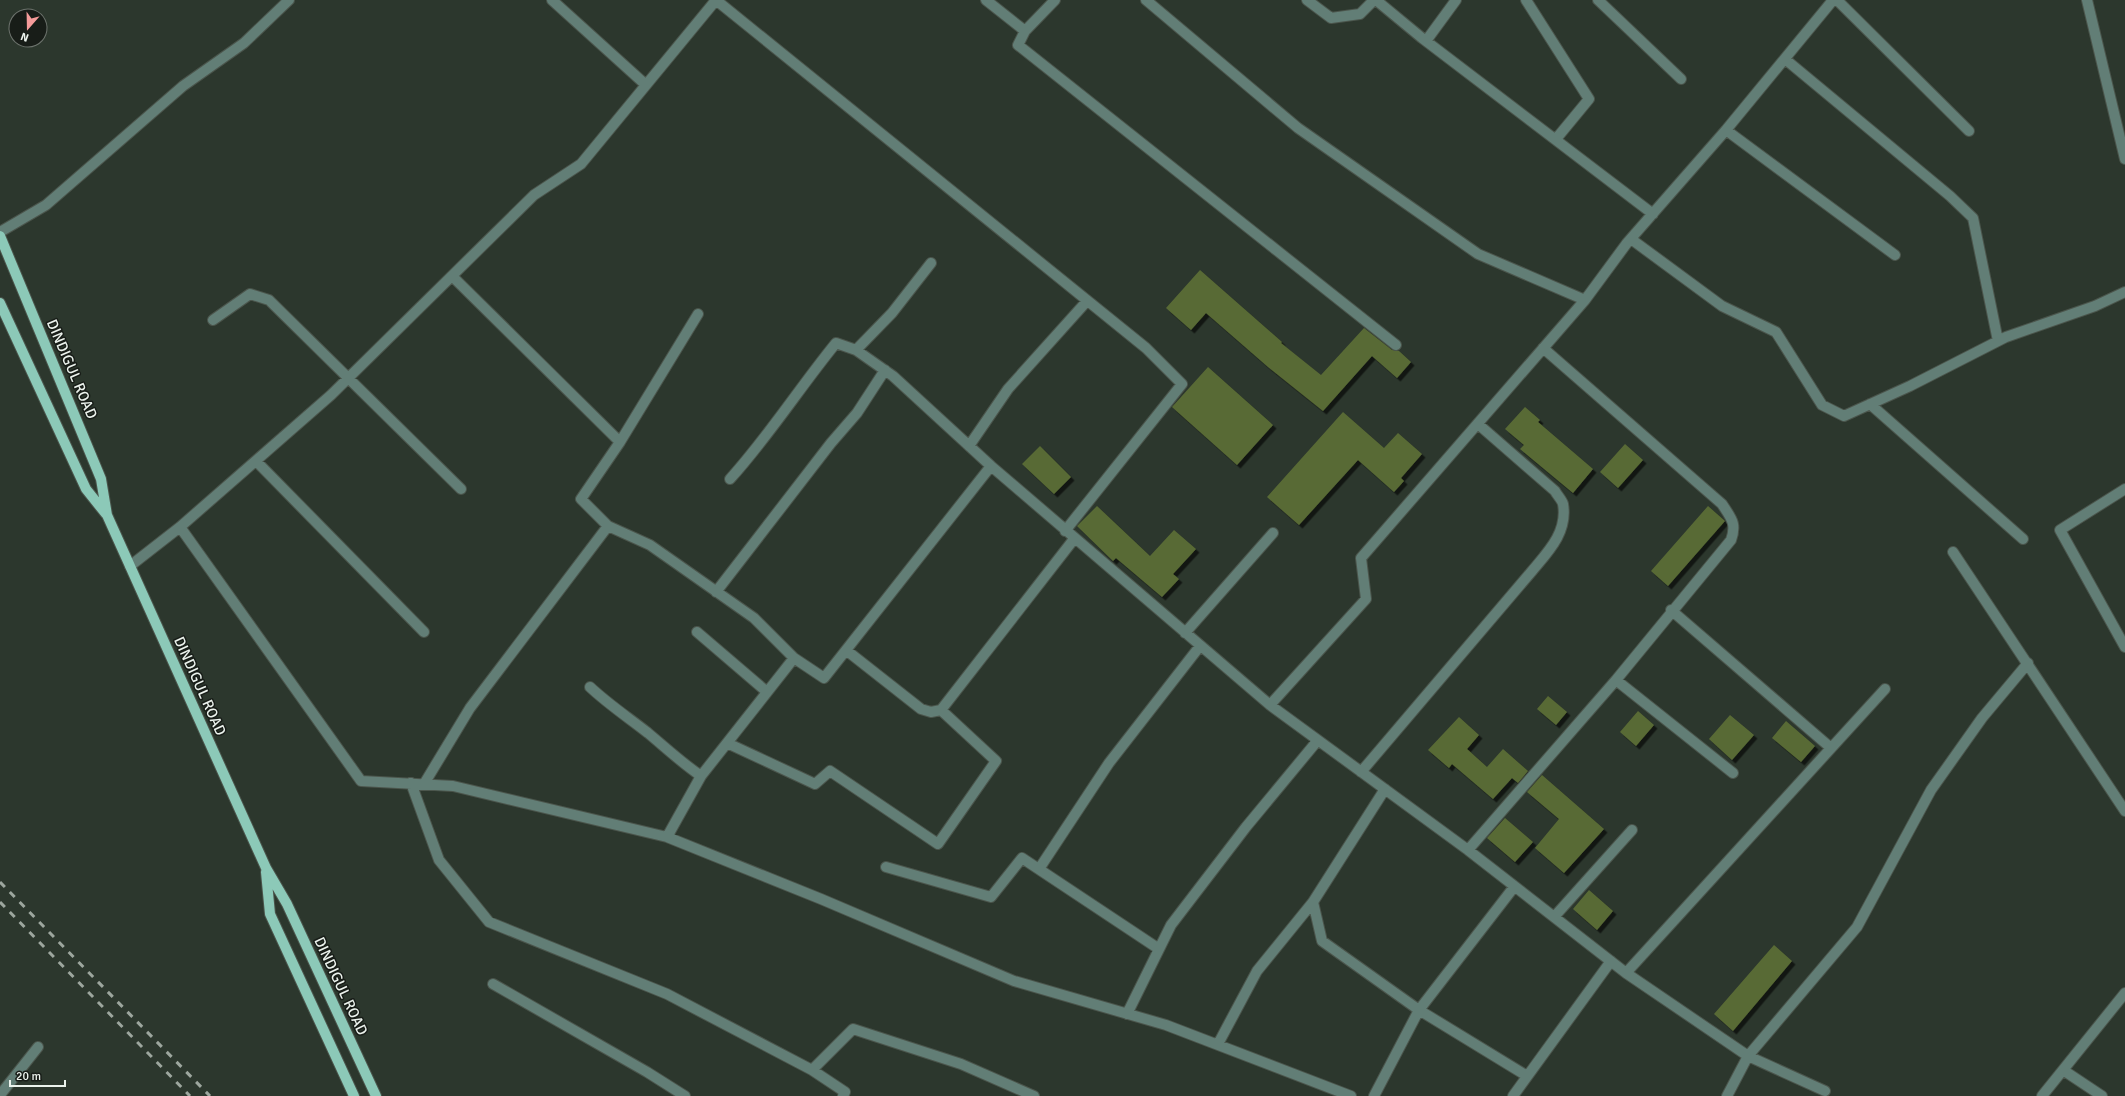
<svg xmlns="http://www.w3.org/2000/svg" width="2125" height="1096" font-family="Signika,sans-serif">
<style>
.building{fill:#596a35;filter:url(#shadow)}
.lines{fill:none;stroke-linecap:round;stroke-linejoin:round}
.minor-casing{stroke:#4b554c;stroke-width:12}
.major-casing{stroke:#4b554c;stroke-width:12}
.minor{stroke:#627e76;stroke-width:10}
.major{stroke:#8cc9b8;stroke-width:10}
.rail{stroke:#9da69e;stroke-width:3;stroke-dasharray:7 7;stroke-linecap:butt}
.labels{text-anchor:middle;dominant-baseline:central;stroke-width:3;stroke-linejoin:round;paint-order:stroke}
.street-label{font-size:15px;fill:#ecf3ed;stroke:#181d18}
</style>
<defs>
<filter id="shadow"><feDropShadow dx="3.5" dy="3.5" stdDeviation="0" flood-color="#0009"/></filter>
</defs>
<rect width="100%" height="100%" fill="#2c372d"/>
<path class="building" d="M 1200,270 L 1282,342 L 1281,343 L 1321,375 L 1364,328 L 1392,350 L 1399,351 L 1411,362 L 1397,378 L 1372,356 L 1323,411 L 1268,367 L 1206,313 L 1191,330 L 1166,308 Z
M 1208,367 L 1273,425 L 1237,465 L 1172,407 Z
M 1525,407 L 1540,420 L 1538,422 L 1593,469 L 1573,493 L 1520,449 L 1524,445 L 1505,429 Z
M 1343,412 L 1384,448 L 1398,433 L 1422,454 L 1401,478 L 1404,481 L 1394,492 L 1358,460 L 1299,525 L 1267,497 Z
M 1625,444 L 1643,460 L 1618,488 L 1600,472 Z
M 1040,446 L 1071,477 L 1054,494 L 1022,464 Z
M 1097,506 L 1150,556 L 1174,530 L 1196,549 L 1173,574 L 1179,579 L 1162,597 L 1116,558 L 1113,561 L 1077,526 Z
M 1708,506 L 1725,521 L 1668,586 L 1651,571 Z
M 1548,696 L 1567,712 L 1556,725 L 1537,709 Z
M 1638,711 L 1654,725 L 1636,746 L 1620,732 Z
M 1730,715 L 1754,735 L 1732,760 L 1709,739 Z
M 1459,717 L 1479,735 L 1467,749 L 1487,767 L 1503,749 L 1528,771 L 1518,783 L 1512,778 L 1493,799 L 1452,764 L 1449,768 L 1428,750 Z
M 1786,721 L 1815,746 L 1801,762 L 1772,738 Z
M 1542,775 L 1604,829 L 1564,873 L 1535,848 L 1559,819 L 1527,792 Z
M 1505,818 L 1533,842 L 1515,862 L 1487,838 Z
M 1589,890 L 1613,911 L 1597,930 L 1573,909 Z
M 1774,945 L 1792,961 L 1733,1031 L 1714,1014 Z"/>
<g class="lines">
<g class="minor-casing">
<path id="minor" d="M 552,0 L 646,85
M 716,0 L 1146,348 L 1182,384 L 1065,531
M 986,0 L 1025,31 L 1055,0
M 1146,0 L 1298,128 L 1478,254 L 1585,300
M 1307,0 L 1331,18 L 1360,14 L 1374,0
M 1376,0 L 1422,38 L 1653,214
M 1526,0 L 1589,99 L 1556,139
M 1598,0 L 1681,79
M 1837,0 L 1969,131
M 2087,0 L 2125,159
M 1025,31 L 1018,45 L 1396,345
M 1426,41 L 1456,0
M 1785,59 L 1950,196 L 1973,218 L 1998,341
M 1726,130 L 1895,255
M 0,232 L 46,205 L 183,86 L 244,43 L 289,0
M 1631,239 L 1722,306 L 1776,332 L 1822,405 L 1844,416 L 1910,386 L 2006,337 L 2095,306 L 2125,292
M 452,276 L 620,442
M 698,314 L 620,442 L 581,499 L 608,526 L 650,545 L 754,618 L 794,658
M 213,320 L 250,294 L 269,300 L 461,489
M 856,350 L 892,313 L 931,263
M 1870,404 L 2023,539
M 969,446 L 1008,389 L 1087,301
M 256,461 L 424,632
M 730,479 C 769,436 800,387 836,343 L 856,350 L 893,376 L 991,466 L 1270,705 L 1468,850 L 1626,973 L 1748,1056 L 1825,1091
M 2125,489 L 2060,530 L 2125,647
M 180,527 L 361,781 L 453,786 L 667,837 L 821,899 L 1014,981 L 1166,1025 L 1351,1096
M 1953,552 L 2125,811
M 130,566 L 180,527 L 331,395 L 534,195 L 581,164 L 716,0
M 716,592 L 831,443 L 857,413 L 885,370
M 1671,610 L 1831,748
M 697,632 L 767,692
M 1185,633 L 1273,533
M 846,650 L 921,709 L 931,712 L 941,710 L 1074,539
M 1616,680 L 1733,773
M 590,687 C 608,704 629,718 648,733 C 666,748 682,763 701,776
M 1270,705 L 1366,599 L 1361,558 L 1585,300 L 1627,243 L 1726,130 L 1833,0
M 727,743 L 815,784 L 830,771 L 938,844 L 996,761 L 941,710
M 1361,772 L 1532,571 C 1548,552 1568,532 1563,504 C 1562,500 1557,495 1555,491 L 1478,424
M 411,783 L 439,860 L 489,922 L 667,994 L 812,1070 L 853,1029 L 961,1064 L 1034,1096
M 424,784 L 470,708 L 608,526
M 1385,789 L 1313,902 L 1322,941 L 1419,1010 L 1527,1076
M 667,837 L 701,776 L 794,658 L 824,678 L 991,466
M 1468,850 L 1616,680 L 1731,540 C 1737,523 1731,518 1722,504 L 1543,348
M 886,867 L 991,897 L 1022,858 L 1159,949
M 1039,869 L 1109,763 L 1200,646
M 1554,917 L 1632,830
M 1626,973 L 1885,689
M 493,984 L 647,1072 L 685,1096
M 1127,1014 L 1171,925 L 1246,827 L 1318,740
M 1218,1044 L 1257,971 L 1313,902
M 812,1070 L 845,1092 L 843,1096
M 2063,1070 L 2102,1096
M 0,1095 L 38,1047
M 1374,1096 L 1419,1010 L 1514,887
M 1513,1096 L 1611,961
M 1727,1096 L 1748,1056 L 1857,927 L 1931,790 L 1982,718 L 2028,663
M 2042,1096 L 2125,993"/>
</g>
<g class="major-casing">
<path id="major" d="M 0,236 L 101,479 L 107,515 L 266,868 L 287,904 L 376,1096
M 0,303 L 86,489 L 106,514
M 266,872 L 270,914 L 354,1096"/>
</g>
<use href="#minor" class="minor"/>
<use href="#major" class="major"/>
<path class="rail" d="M 0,882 L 210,1096
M 0,902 L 190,1096"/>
</g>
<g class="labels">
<g class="street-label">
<text transform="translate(72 369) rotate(67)">DINDIGUL ROAD</text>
<text transform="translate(200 686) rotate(66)">DINDIGUL ROAD</text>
<text transform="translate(341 986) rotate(65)">DINDIGUL ROAD</text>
</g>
</g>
<g transform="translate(28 28) rotate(200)"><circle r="19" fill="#181d18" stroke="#6d736d"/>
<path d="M0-3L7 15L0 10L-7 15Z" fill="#f59b9a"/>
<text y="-6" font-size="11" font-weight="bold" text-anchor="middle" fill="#ecf3ed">N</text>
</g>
<path d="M10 1080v6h55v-6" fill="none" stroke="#ecf3ed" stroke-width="2"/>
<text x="16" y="1080" font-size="12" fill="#ecf3ed" stroke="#181d18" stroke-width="3" paint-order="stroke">20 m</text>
</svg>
